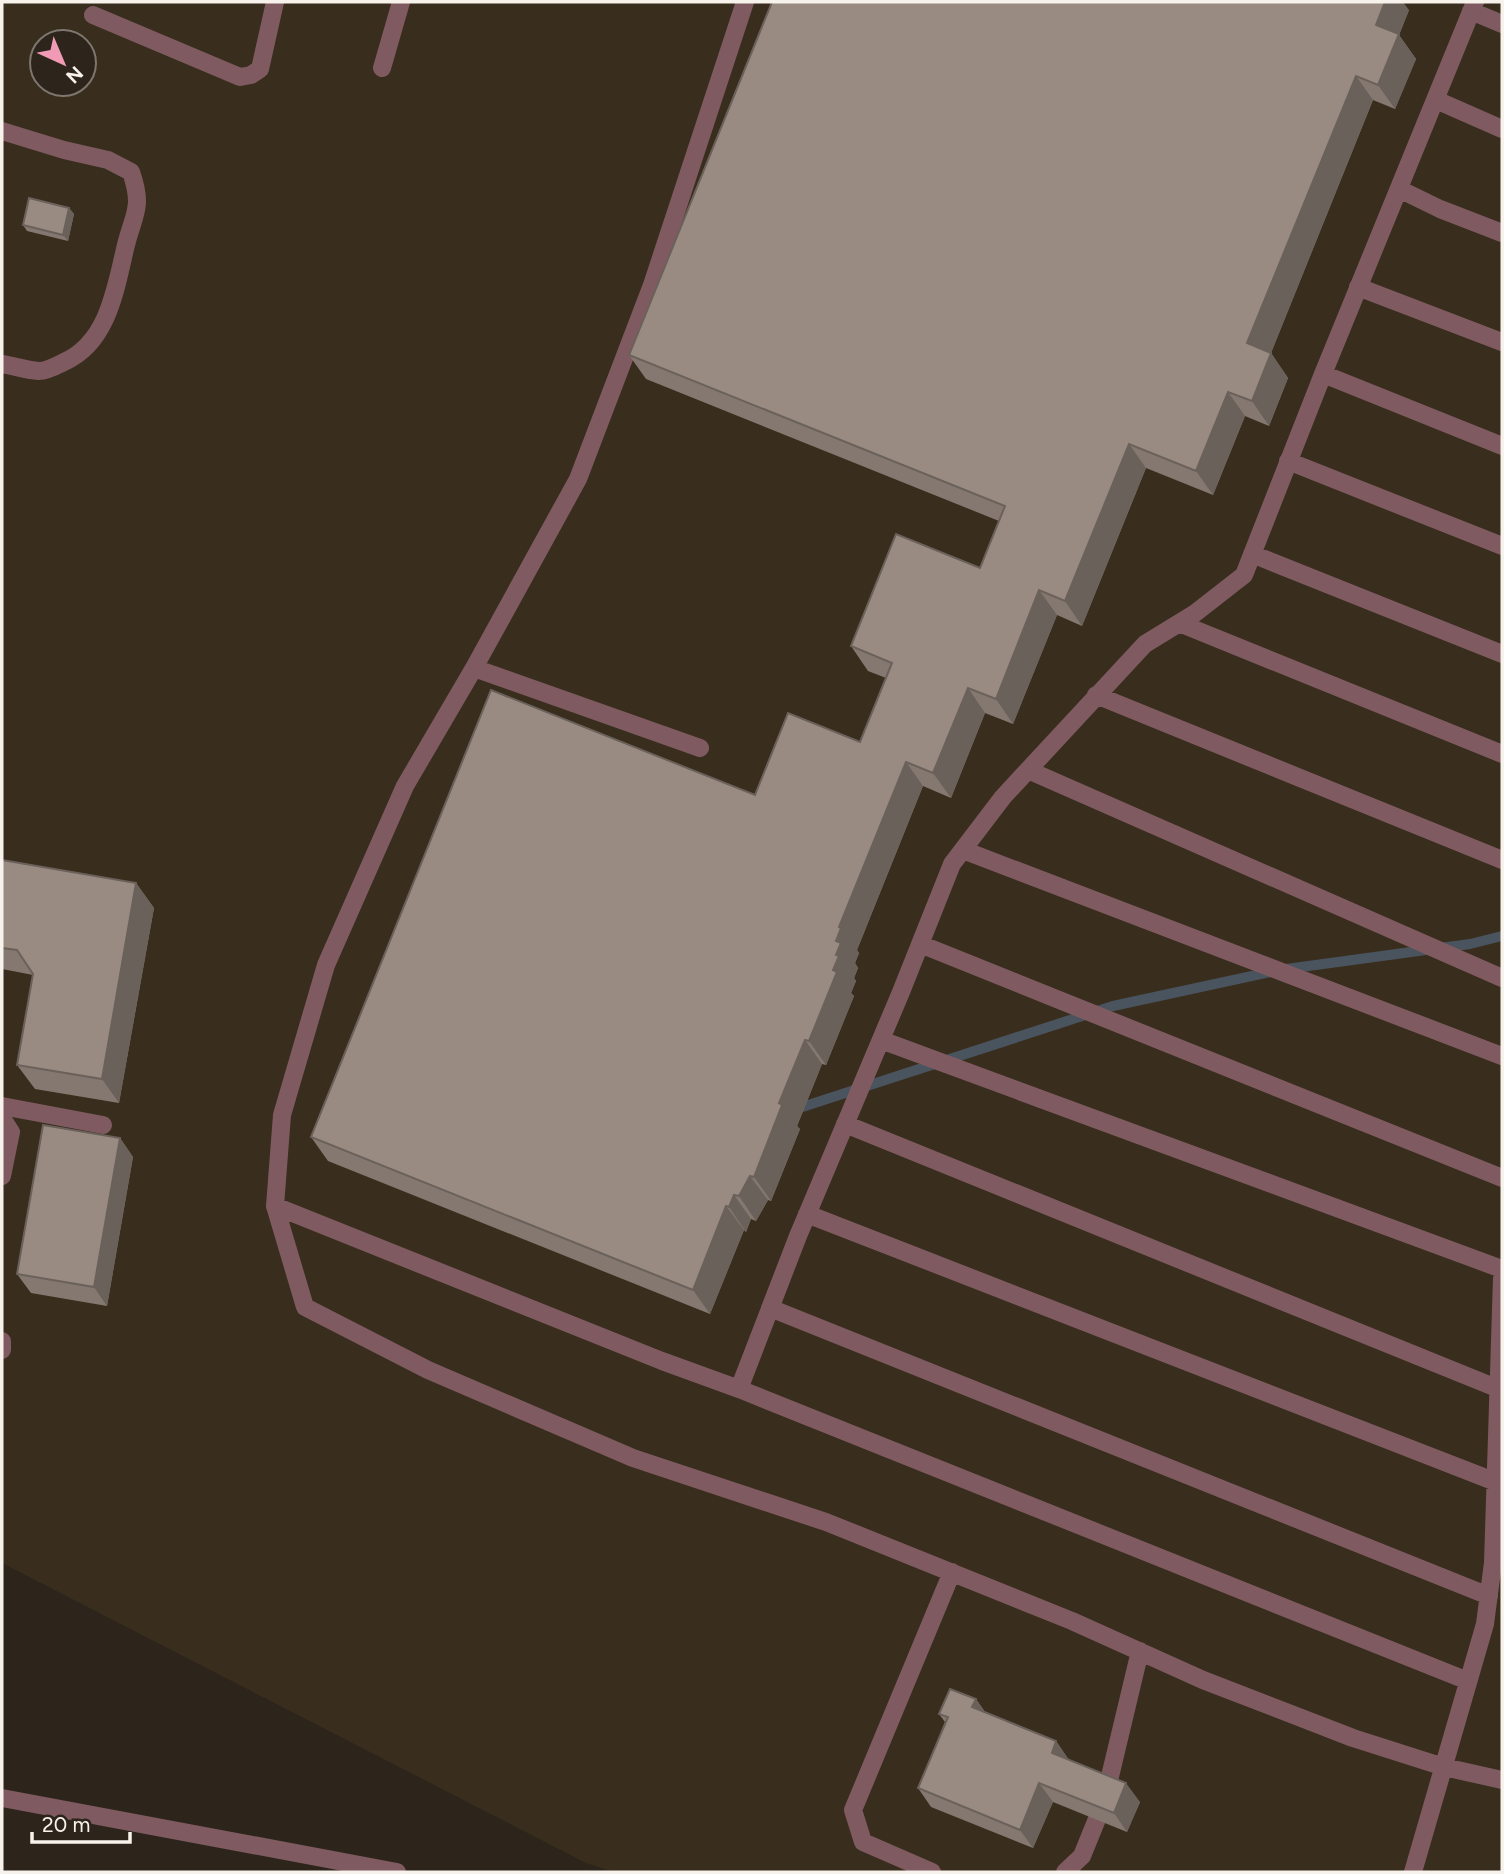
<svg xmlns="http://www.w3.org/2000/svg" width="1504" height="1874" font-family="Figtree,sans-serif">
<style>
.built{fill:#392d1d;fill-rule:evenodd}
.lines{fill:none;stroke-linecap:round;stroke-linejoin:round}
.stream{stroke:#4a545f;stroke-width:10}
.service{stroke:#7f5b61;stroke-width:18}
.tertiary{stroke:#7f5b61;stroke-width:18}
.wall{fill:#847870}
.shaded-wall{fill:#6b615b}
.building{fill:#998b82;stroke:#6b615b;stroke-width:2}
</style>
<rect width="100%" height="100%" fill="#2d251b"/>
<path class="built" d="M 2,2 L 1502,2 L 1502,1872 L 614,1872 L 586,1863 L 2,1563 ZM 42,42 L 84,42 L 84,84 L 42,84 Z"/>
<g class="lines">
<path class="stream" d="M 793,1110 L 1113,1006 L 1279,970 L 1470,944 L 1502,936"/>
<path class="service" d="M 1471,11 L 1502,24
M 93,15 L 240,77 L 251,75 L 260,69 L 275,2
M 382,68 L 401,2
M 1436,100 L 1502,129
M 2,131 L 64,150 L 108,160 L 131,172 C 144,209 133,214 125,249 C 115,292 107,343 64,362 C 56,366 47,371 39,371 C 26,370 14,366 2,364
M 1399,189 L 1440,209 L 1502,233
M 1358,287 L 1502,342
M 1323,374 L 1502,446
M 1288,461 L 1502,546
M 1252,554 L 1502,654
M 1179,623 L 1502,754
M 474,668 L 578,479 L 652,285 L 745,2
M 1096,695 L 1502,860
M 700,748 L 474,668 L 405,786 L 326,965 L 282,1115 L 275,1206 L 662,1361 L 739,1389 L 798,1236 L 901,992 L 952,864 L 1003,797 L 1145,644 L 1194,614 L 1244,575 L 1323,374 L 1475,2
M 1028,770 L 1502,978
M 963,850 L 1502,1056
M 920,944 L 1502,1178
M 881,1040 L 1502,1269
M 2,1106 L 103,1125
M 2,1118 L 11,1132 L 2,1176
M 845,1124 L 1499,1389
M 275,1206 L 305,1307 L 428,1370 L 633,1458 L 826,1522 L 1072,1621 L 1203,1680 L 1353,1738 L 1444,1767 L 1502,1780
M 807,1214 L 1496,1482
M 770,1308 L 1489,1596
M 2,1341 L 2,1350
M 739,1389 L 1468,1681
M 1107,1789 L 1140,1651
M 932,1872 L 863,1842 L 853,1810 L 952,1572
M 1065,1872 L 1082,1856 L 1097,1819
M 1413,1872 L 1485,1624 L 1493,1563 L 1502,1278"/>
<path class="tertiary" d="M 2,1798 L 397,1872"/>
</g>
<path class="wall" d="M 1409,10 L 1399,35 L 1416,59 L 1395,109 L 1373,100 L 1271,353 L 1288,378 L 1269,426 L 1245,416 L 1213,495 L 1146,468 L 1082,626 L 1057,615 L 1013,724 L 985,713 L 951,798 L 923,786 L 857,950 L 859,953 L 855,963 L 858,968 L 854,978 L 856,981 L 851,993 L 854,996 L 826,1065 L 822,1064 L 797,1126 L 800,1129 L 771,1201 L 768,1200 L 756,1221 L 751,1219 L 746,1232 L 744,1230 L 710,1314 L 328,1161 L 311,1137 L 755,795 L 860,742 L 886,678 L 868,671 L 851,646 L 980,568 L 999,521 L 646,379 L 629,355 Z
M 69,208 L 74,214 L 68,241 L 27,231 L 23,225 Z
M 2,860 L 136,883 L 154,908 L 119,1103 L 35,1089 L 17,1065 L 33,975 L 2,969 Z
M 120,1138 L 133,1157 L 107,1306 L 31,1293 L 17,1274 Z
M 976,1699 L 985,1712 L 1056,1741 L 1069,1760 L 1140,1802 L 1127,1832 L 1053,1802 L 1033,1848 L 931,1807 L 918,1788 L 945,1722 L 939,1714 Z"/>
<path class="shaded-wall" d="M 1385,2 L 1403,2 L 1409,10 L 1399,35 L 1416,59 L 1395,109 L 1378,85 L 1376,25 Z
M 1356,76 L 1373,100 L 1265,368 L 1247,343 Z
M 69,208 L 74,214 L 68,241 L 63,235 Z
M 1271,353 L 1288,378 L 1269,426 L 1252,401 Z
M 1228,392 L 1245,416 L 1213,495 L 1196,471 Z
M 1129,444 L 1146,468 L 1082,626 L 1065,601 Z
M 1039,590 L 1057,615 L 1013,724 L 996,699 Z
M 968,688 L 985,713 L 951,798 L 933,773 Z
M 906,762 L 923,786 L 857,950 L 859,953 L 855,963 L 858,968 L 854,978 L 856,981 L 851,993 L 854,996 L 826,1065 L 809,1041 L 836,955 L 839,927 Z
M 136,883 L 154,908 L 119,1103 L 102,1079 Z
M 805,1040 L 822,1064 L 797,1126 L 800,1129 L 771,1201 L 754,1177 L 779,1103 Z
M 120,1138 L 133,1157 L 107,1306 L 94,1287 Z
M 750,1176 L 768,1200 L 756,1221 L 739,1196 Z
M 734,1195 L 751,1219 L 746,1232 L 729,1207 Z
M 726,1206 L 744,1230 L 710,1314 L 693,1290 Z
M 976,1699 L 989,1718 L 972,1707 Z
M 1056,1741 L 1069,1760 L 1052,1753 Z
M 1039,1783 L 1053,1802 L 1033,1848 L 1020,1830 Z
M 1126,1783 L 1140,1802 L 1127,1832 L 1114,1813 Z"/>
<path class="building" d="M 772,2 L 1385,2 L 1376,25 L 1399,34 L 1378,85 L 1356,76 L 1247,343 L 1271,353 L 1252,401 L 1228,392 L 1196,471 L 1129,444 L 1065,601 L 1039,590 L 996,699 L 968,688 L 933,773 L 906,762 L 839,927 L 841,928 L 836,941 L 841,943 L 836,955 L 839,956 L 833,970 L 837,972 L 809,1041 L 805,1040 L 779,1103 L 782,1105 L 754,1177 L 750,1176 L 739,1196 L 734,1195 L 729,1207 L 726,1206 L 693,1290 L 311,1137 L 491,690 L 755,795 L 788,713 L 860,742 L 892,663 L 851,646 L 896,534 L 980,568 L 1005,506 L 629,355 Z
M 29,198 L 69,208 L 63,235 L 23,225 Z
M 2,860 L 136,883 L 102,1079 L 17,1065 L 33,974 L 17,950 L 2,948 Z
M 43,1125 L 120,1138 L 94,1287 L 17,1274 Z
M 950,1689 L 976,1699 L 972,1707 L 1056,1741 L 1052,1753 L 1126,1783 L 1114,1813 L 1039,1783 L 1020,1830 L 918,1788 L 948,1717 L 939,1714 Z"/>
<rect width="1504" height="1874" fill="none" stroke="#f8f2ec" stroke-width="7"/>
<g transform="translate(63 63) rotate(136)"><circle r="33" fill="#2d251b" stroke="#7e776f" stroke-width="2"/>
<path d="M0-5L12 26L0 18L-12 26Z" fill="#f09ab6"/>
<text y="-10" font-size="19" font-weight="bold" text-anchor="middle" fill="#f8f2ec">N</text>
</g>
<path d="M32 1832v10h98v-10" fill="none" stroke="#f8f2ec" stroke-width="3.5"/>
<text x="42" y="1832" font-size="21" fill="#f8f2ec" stroke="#2d251b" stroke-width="5" paint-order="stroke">20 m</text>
</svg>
